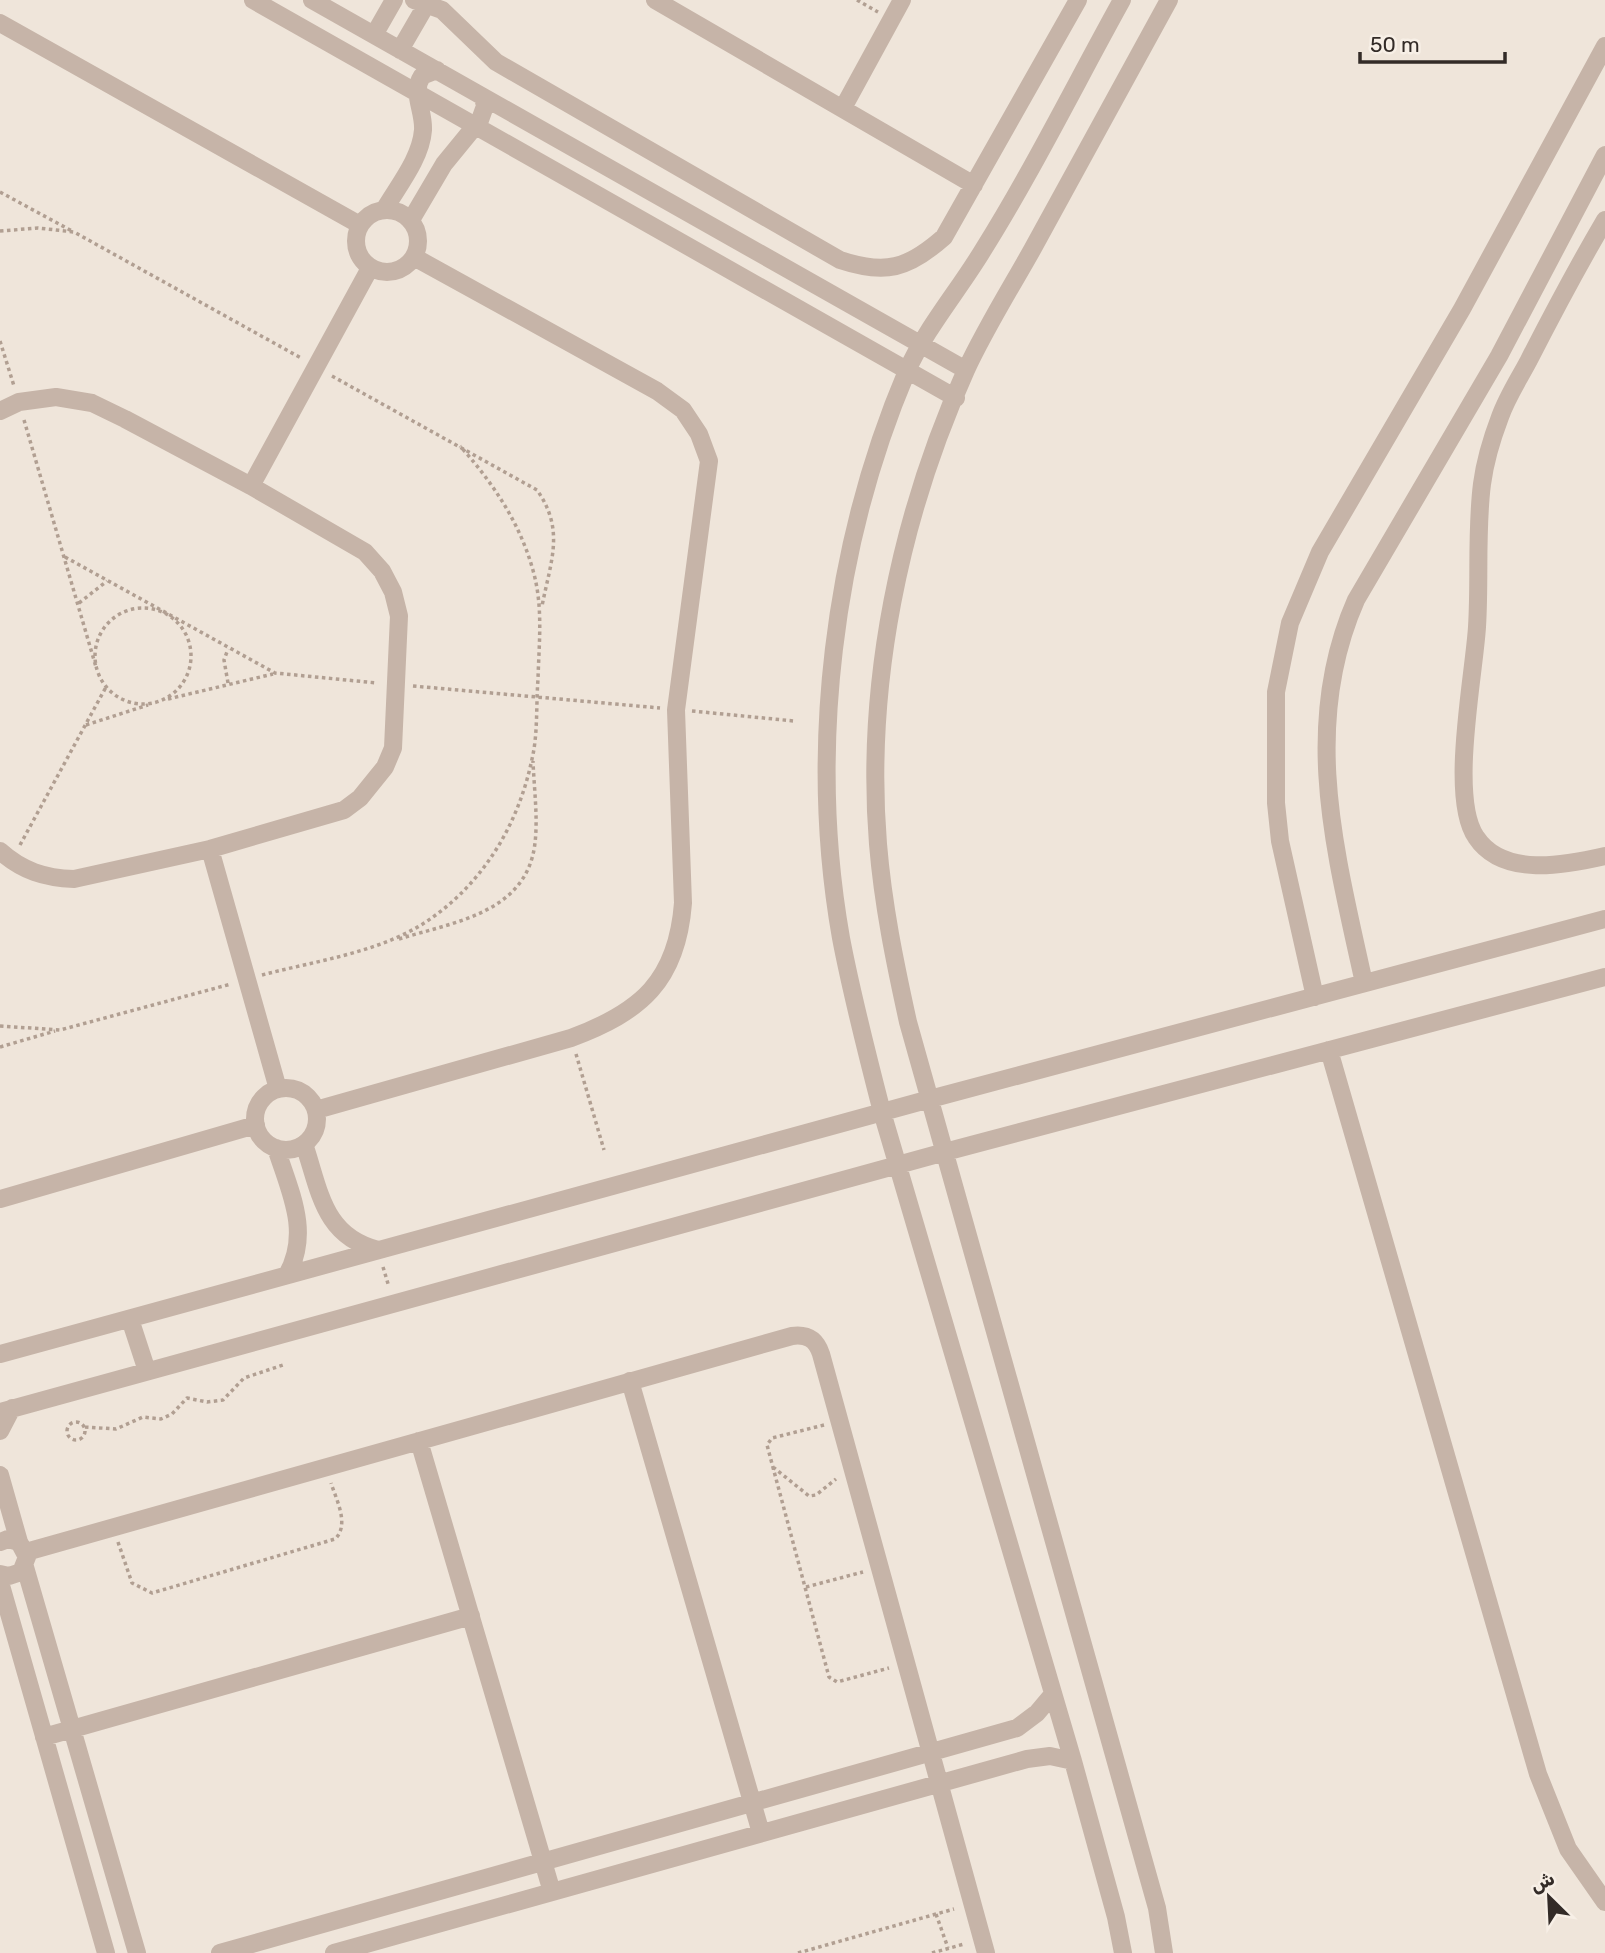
<svg xmlns="http://www.w3.org/2000/svg" width="1605" height="1953" font-family="Rubik,Cairo,sans-serif">
<style>
.lines{fill:none;stroke-linecap:round;stroke-linejoin:round}
.path{stroke:#b19f92;stroke-width:3.5;stroke-dasharray:3.5 3.5;stroke-linecap:butt}
.minor{stroke:#c6b4a8;stroke-width:18}
</style>
<rect width="100%" height="100%" fill="#efe5da"/>
<g class="lines">
<path class="path" d="M 857,0 L 878,12
M 0,192 L 72,231
M 0,231 L 38,228 L 74,232 L 301,358
M 0,341 L 14,386
M 332,376 L 537,490 C 565,530 551,560 542,606
M 24,420 L 96,667
M 65,557 L 275,673 L 377,683
M 79,603 L 107,581
M95 656a48 48 0 1 1 96 0a48 48 0 1 1-96 0Z
M 228,683 L 224,660 L 228,649
M 413,686 L 660,708
M 168,699 L 273,674
M 692,711 L 794,721
M 86,725 L 148,705
M 20,845 L 106,687
M 399,939 C 454,922 527,913 535,843 C 538,817 534,788 533,761
M 262,975 C 319,960 385,952 433,917 C 486,879 519,822 532,759 C 538,734 536,705 538,679 C 539,643 543,609 534,574 C 521,524 493,483 460,446
M 0,1026 L 60,1030 L 231,984
M 0,1047 L 55,1031
M 576,1054 L 604,1150
M 383,1267 L 389,1287
M67 1431a9 9 0 1 1 18 0a9 9 0 1 1-18 0Z
M 824,1425 L 772,1438 L 767,1445 L 829,1677 L 837,1682 L 889,1668
M 85,1427 L 116,1429 L 143,1417 L 161,1419 L 172,1414 L 187,1398 L 207,1402 L 223,1400 L 244,1378 L 286,1364
M 773,1467 L 809,1496 L 816,1495 L 836,1479
M 118,1542 L 132,1583 L 152,1593 L 335,1539 C 350,1525 336,1499 331,1483
M 806,1587 L 863,1572
M 936,1914 L 948,1948
M 798,1953 L 954,1909
M 932,1953 L 964,1944"/>
<path class="minor" d="M 253,0 L 956,398
M 312,0 L 966,370
M 414,0 L 442,10 L 496,62 L 840,260 C 885,275 908,269 944,237 L 1078,0
M 655,0 L 974,185
M 1122,0 C 1076,83 1033,170 983,250 C 959,290 926,328 907,371 C 833,545 808,751 841,938 C 852,996 867,1054 882,1112 L 1073,1761 L 1116,1917 L 1123,1953
M 0,23 L 360,225
M 374,35 L 394,0
M 400,50 L 429,0
M 843,108 L 902,0
M356 241a31 31 0 1 1 62 0a31 31 0 1 1-62 0Z
M 384,210 C 398,186 421,158 423,130 C 424,110 411,93 422,76 L 437,70
M 411,220 L 444,164 L 480,120 L 485,106 L 483,97
M 1605,220 C 1578,266 1553,313 1529,360 C 1519,379 1507,397 1500,417 C 1492,438 1485,461 1482,484 C 1476,531 1480,579 1477,627 C 1474,676 1449,798 1476,837 C 1503,878 1566,865 1605,856
M 0,411 L 19,402 L 56,397 L 92,403 L 125,419 L 251,486 L 365,552 L 382,571 L 393,592 L 399,616 L 393,748 L 385,767 L 360,798 L 344,810 L 210,849 L 74,879 C 45,878 22,871 0,851
M 251,486 L 370,268
M 210,849 L 278,1089
M 1364,983 C 1336,854 1300,727 1356,600 L 1499,356 L 1605,155
M 1315,997 L 1280,841 L 1276,803 L 1276,692 L 1290,623 L 1320,552 L 1462,309 L 1605,46
M 1329,1050 L 1538,1774 L 1568,1849 L 1605,1902
M255 1119a31 31 0 1 1 62 0a31 31 0 1 1-62 0Z
M 316,1110 L 571,1038 C 641,1012 677,981 683,903 L 676,710 L 709,461 L 699,434 L 683,410 L 657,391 L 414,257
M 304,1144 C 320,1191 323,1236 378,1250
M 276,1148 C 290,1192 311,1232 287,1275
M 0,1199 L 256,1125
M 130,1319 L 147,1371
M 0,1354 L 930,1099 L 1605,919
M 630,1381 L 761,1833
M 0,1412 L 945,1152 L 1605,977
M 0,1431 L 12,1408
M 419,1441 L 552,1892
M 0,1475 L 19,1542
M 0,1542 L 8,1539 L 19,1542 L 27,1557 L 21,1572 L 9,1576 L 0,1574
M 26,1552 L 792,1336 C 807,1334 816,1339 821,1354 L 986,1953
M 25,1567 L 137,1953
M 0,1582 L 106,1953
M 44,1737 L 471,1616
M 220,1953 L 1017,1728 L 1037,1713 L 1053,1694
M 334,1953 L 1027,1759 L 1050,1756 L 1073,1761
M 1164,1953 L 1157,1908 L 908,1022 C 895,963 883,905 878,844 C 865,684 900,516 966,370 C 985,329 1010,289 1032,250 C 1078,167 1123,83 1169,0"/>
</g>
<g transform="translate(1549 1897) rotate(336)" stroke="#f7efe6" stroke-width="5" paint-order="stroke">
<path d="M0-5L12 26L0 18L-12 26Z" fill="#332b27"/>
<text y="-10" font-size="19" font-weight="bold" text-anchor="middle" fill="#332b27">ش</text>
</g>
<path d="M1360 52v10h145v-10" fill="none" stroke="#332b27" stroke-width="3.5"/>
<text x="1370" y="52" font-size="21" fill="#332b27" stroke="#f7efe6" stroke-width="5" paint-order="stroke">50 m</text>
</svg>
